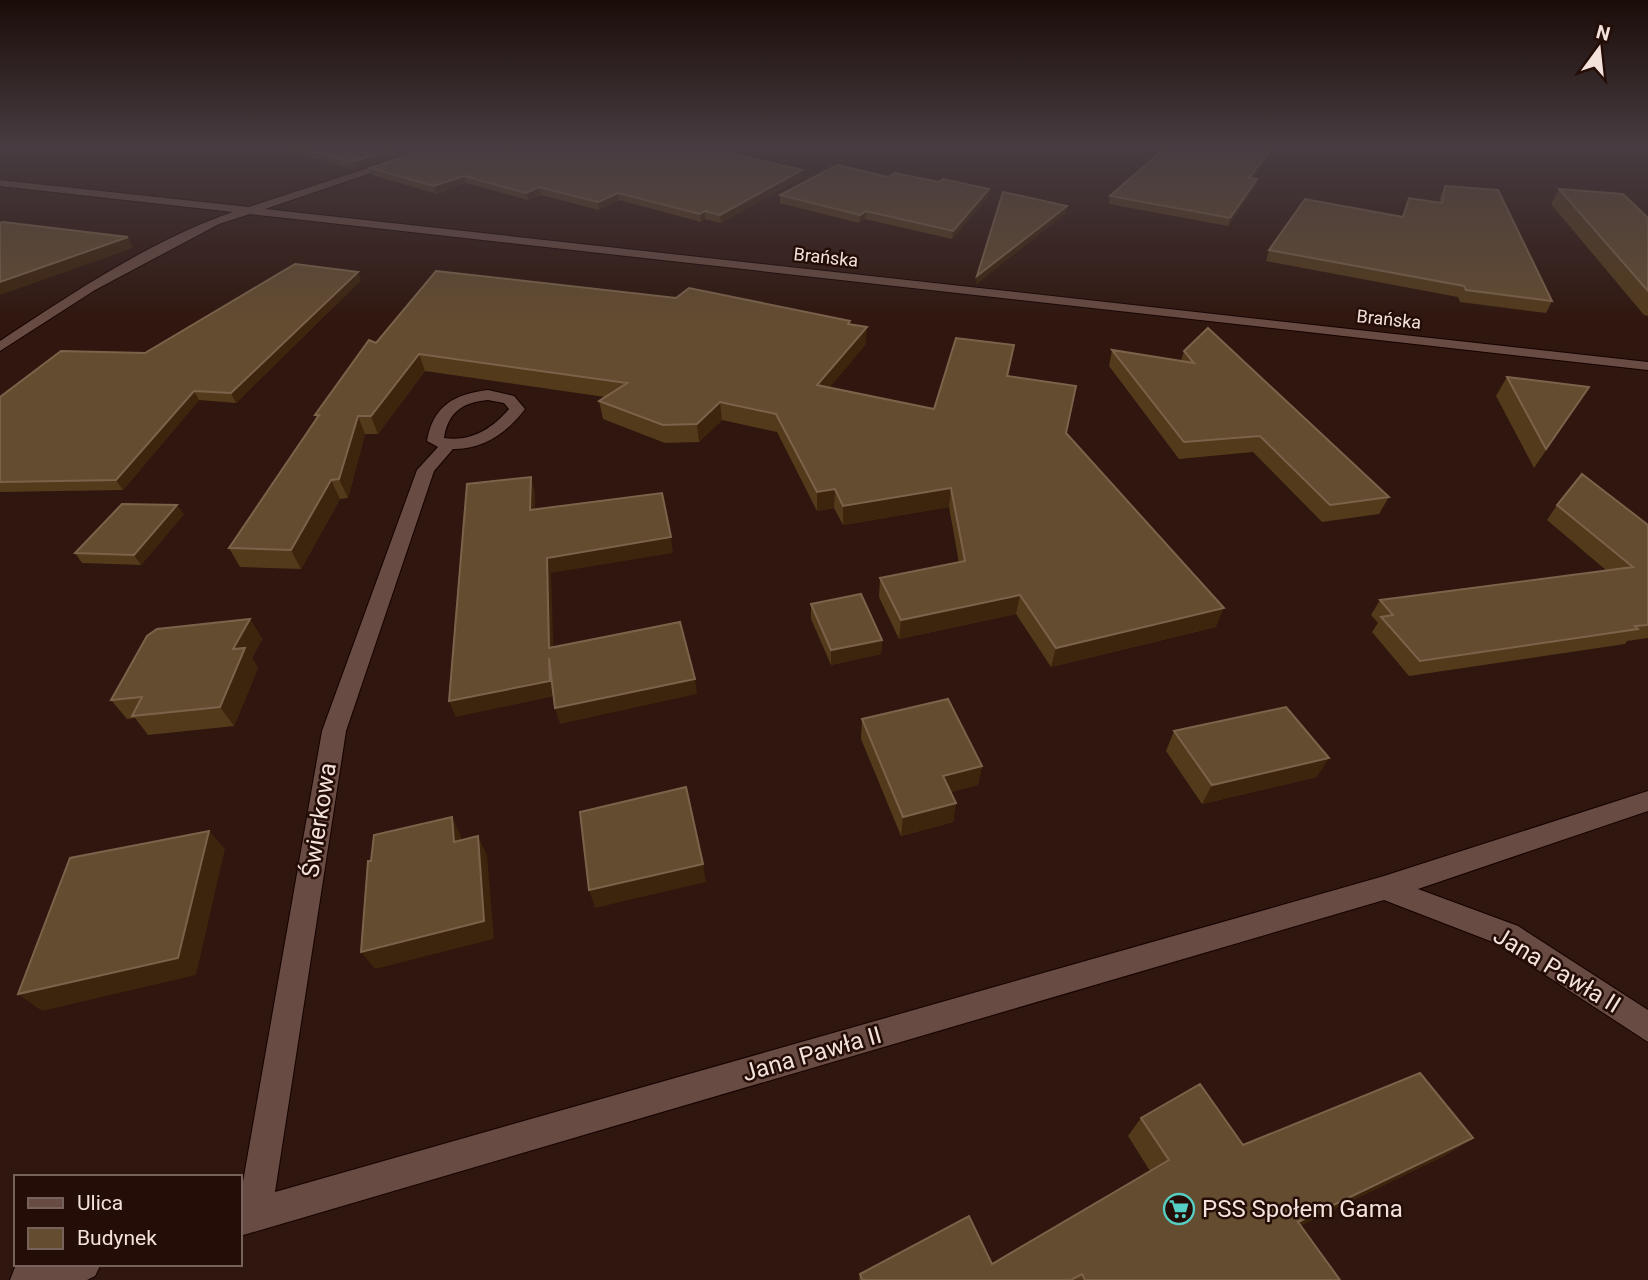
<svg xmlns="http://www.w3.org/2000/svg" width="1648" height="1280" font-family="Roboto,sans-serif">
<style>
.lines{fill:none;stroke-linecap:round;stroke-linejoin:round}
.minor-casing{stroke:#150200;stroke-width:2}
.minor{fill:#684b42;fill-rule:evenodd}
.wall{fill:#533a1b}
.shaded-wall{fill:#3d240d}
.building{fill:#644c30;stroke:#7b634b;stroke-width:2}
.labels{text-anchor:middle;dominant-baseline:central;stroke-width:5;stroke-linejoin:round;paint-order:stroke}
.far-street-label{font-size:18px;fill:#f3e1db;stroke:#240d06}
.near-street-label{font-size:24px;fill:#f3e1db;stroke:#240d06}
.near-poi-label{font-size:24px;fill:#f3e1db;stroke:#240d06;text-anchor:start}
</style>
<rect width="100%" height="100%" fill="#2f160e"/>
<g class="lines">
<g class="minor-casing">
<path id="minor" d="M 432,147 L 447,147 L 265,209 L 1648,362 L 1648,370 L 250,214 L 219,224 L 95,290 L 0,351 L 0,341 C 71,294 153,239 233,212 L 0,186 L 0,180 L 249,207 Z
M 488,390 L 514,396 L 525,409 C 508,432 483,450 453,449 L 434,471 L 346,731 L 275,1192 L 1384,876 L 1648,791 L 1648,811 L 1418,889 L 1518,926 L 1648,1010 L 1648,1042 L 1498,944 L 1384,900 L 240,1236 L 240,1199 L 322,731 L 417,470 L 438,447 L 427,441 C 433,406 454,394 488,390 ZM 488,400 L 504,403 L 509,409 C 492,429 471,442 444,438 C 448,412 463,402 488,400 Z
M 23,1264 L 101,1264 L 95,1276 L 87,1280 L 10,1280 L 15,1267 Z"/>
</g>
<use href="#minor" class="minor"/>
</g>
<path class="wall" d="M 277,147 L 423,147 L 354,170 Z
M 370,168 L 802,170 L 802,178 L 721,223 L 705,219 L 701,222 L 619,200 L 599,210 L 541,195 L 528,200 L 466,183 L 437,194 L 372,175 Z
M 888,177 L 988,197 L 952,239 L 865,219 L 859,223 L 780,203 L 780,195 Z
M 1252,178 L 1257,179 L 1255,187 L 1228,226 L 1109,204 L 1110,196 Z
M 1445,186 L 1552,301 L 1546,313 L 1460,302 L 1458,297 L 1266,261 L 1269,250 L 1402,216 L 1409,198 L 1439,203 L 1440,196 Z
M 1559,189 L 1648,218 L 1648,316 L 1644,315 L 1551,204 Z
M 361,280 L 236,403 L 199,400 L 123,490 L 0,492 L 0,397 L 145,353 Z
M 850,321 L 850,325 L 866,344 L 829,388 L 934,409 L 1011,363 L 1008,376 L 1066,433 L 1216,627 L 1051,667 L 1016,614 L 899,639 L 879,597 L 880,578 L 959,563 L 949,507 L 843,525 L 834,508 L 817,511 L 777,432 L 722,420 L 699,442 L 665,443 L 603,419 L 599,401 L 605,397 L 425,371 L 378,434 L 365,434 L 348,498 L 340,499 L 301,569 L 240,567 L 229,548 L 317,418 L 315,415 L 376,343 Z
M 1112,350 L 1181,361 L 1184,351 L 1389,497 L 1379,514 L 1322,522 L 1253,452 L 1179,459 L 1109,366 Z
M 1507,377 L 1589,387 L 1534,468 L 1496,396 Z
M 1557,505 L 1648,525 L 1648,638 L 1627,641 L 1625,644 L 1409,676 L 1372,632 L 1378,623 L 1371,615 L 1380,600 L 1607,571 L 1547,520 Z
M 184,514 L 141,565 L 82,563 L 75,553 Z
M 811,604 L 882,640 L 881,654 L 831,665 L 811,619 Z
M 250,619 L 262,639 L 252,658 L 258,668 L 234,726 L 148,735 L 135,718 L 127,719 L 111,700 Z
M 862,719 L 982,766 L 978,785 L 951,792 L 956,803 L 953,822 L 901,836 L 861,739 Z
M 1174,731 L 1317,777 L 1202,804 L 1166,751 Z
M 1141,1118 L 1243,1145 L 1473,1138 L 1446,1155 L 1301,1225 L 1340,1280 L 859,1280 L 860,1274 L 992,1264 L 1150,1171 L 1128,1136 Z"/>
<path class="shaded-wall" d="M 399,147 L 423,147 L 354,170 L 351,162 Z
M 1272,147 L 1276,147 L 1247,185 L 1249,178 Z
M 802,170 L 802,178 L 721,223 L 720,215 Z
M 464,176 L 466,183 L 437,194 L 434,186 Z
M 1257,179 L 1255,187 L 1228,226 L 1230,218 Z
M 539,187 L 541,195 L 528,200 L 526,193 Z
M 989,189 L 988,197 L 952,239 L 953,231 Z
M 618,193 L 619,200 L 599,210 L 598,202 Z
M 1067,206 L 1066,213 L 976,285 L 977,276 Z
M 705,211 L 705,219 L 701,222 L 700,214 Z
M 866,211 L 865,219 L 859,223 L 860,215 Z
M 128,237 L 133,248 L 0,295 L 0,282 Z
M 358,272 L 361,280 L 236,403 L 231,393 Z
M 867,327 L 866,344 L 817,403 L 817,385 Z
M 419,354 L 425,371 L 378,434 L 371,416 Z
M 194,391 L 199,400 L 123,490 L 116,480 Z
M 720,402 L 722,420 L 699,442 L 697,424 Z
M 358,416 L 365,434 L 348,498 L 339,479 Z
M 531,477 L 535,492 L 535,525 L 530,510 Z
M 331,480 L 340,499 L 301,569 L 291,550 Z
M 951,488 L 949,507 L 843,525 L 843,506 Z
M 835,489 L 834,508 L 817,511 L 817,492 Z
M 177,505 L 184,514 L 141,565 L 134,555 Z
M 671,537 L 673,553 L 551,573 L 554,663 L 549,648 L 547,558 Z
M 1020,595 L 1016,614 L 899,639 L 901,620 Z
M 1224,608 L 1216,627 L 1051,667 L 1056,648 Z
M 250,619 L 262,639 L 252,658 L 258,668 L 234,726 L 220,707 L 233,649 Z
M 882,640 L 881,654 L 831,665 L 831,650 Z
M 549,658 L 555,696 L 456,717 L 449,701 Z
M 695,679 L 697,694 L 560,724 L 555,708 Z
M 1329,758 L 1317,777 L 1202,804 L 1212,785 Z
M 982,766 L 978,785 L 940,795 L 943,776 Z
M 956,803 L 953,822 L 901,836 L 903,817 Z
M 452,817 L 461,836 L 463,860 L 454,842 Z
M 209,831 L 225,849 L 196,975 L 42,1011 L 18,994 Z
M 478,836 L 487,855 L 494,939 L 375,969 L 361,952 Z
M 703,864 L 706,882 L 595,908 L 589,890 Z
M 1473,1138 L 1446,1155 L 1278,1237 L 1298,1222 Z"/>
<path class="building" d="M 298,147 L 399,147 L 351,162 Z
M 431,147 L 703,147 L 802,170 L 720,215 L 705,211 L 700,214 L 618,193 L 598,202 L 539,187 L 526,193 L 464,176 L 434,186 L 370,168 Z
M 1166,147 L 1272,147 L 1249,178 L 1257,179 L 1230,218 L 1110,196 Z
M 837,165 L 888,177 L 895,173 L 939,182 L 943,179 L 989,189 L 953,231 L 866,211 L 860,215 L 780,195 Z
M 1445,186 L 1498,190 L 1552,301 L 1466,290 L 1464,286 L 1269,250 L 1305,199 L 1403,217 L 1409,198 L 1442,203 Z
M 1559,189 L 1623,194 L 1648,218 L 1648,291 Z
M 1003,192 L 1067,206 L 977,276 Z
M 3,222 L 128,237 L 0,282 L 0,223 Z
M 295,264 L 358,272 L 231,393 L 194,391 L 116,480 L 0,482 L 0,397 L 61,351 L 145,353 Z
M 436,271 L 676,298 L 689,288 L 850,321 L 848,324 L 867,327 L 817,385 L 934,409 L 956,338 L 1014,345 L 1007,376 L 1076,386 L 1066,433 L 1224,608 L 1056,648 L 1020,595 L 901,620 L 880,578 L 965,561 L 951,488 L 843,506 L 835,489 L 817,492 L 776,414 L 720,402 L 697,424 L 663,425 L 599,401 L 627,383 L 419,354 L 371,416 L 358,416 L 339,479 L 331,480 L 291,550 L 229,548 L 319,415 L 315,415 L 369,340 L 376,343 Z
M 1208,328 L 1389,497 L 1330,505 L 1260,436 L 1184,442 L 1112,350 L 1194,363 L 1184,351 Z
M 1507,377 L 1589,387 L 1546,449 Z
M 1582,474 L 1648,525 L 1648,625 L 1635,626 L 1638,629 L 1420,661 L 1381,617 L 1393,615 L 1380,600 L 1633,567 L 1557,505 Z
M 531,477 L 530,510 L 662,493 L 671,537 L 547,558 L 549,648 L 680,622 L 695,679 L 555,708 L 549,658 L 550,681 L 449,701 L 467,484 Z
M 122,504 L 177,505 L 134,555 L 75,553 Z
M 861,594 L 882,640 L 831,650 L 811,604 Z
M 250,619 L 233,649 L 245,648 L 220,707 L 132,716 L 142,697 L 111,700 L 147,636 L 157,629 Z
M 948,699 L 982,766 L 943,776 L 956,803 L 903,817 L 862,719 Z
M 1286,707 L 1329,758 L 1212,785 L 1174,731 Z
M 686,787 L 703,864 L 589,890 L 580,812 Z
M 452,817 L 454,842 L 478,836 L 484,921 L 361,952 L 368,861 L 371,861 L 374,835 Z
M 209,831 L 178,958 L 18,994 L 70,858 Z
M 1420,1073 L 1473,1138 L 1298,1222 L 1340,1280 L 1085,1280 L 1082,1274 L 1071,1280 L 862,1280 L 860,1274 L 969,1216 L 992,1264 L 1169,1160 L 1141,1118 L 1200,1084 L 1243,1145 Z"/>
<linearGradient id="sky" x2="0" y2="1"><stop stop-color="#1a0c08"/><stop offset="0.45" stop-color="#473c41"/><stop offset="1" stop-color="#473c41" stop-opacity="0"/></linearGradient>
<rect width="1648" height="326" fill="url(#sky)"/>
<defs>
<g id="supermarket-ring" transform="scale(1.575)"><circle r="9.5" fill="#240d06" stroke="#56cec3" stroke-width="1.5"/><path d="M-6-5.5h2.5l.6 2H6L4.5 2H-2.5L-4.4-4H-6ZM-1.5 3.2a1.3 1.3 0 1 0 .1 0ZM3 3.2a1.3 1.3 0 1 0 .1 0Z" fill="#56cec3"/></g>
</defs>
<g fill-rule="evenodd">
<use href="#supermarket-ring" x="1179" y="1209"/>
</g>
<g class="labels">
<g class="far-street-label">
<text transform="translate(826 257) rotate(6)">Brańska</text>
<text transform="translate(1389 319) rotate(6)">Brańska</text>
</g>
<g class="near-street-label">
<text transform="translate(319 820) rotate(-81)">Świerkowa</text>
<text transform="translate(1557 970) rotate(31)">Jana Pawła II</text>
<text transform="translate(812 1054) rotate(-16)">Jana Pawła II</text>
</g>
<g class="near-poi-label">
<text x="1202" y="1209">PSS Społem Gama</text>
</g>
</g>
<rect x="14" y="1175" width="228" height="91" fill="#240d06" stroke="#77625b" stroke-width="2"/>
<rect x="28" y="1198" width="35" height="10" fill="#684b42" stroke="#77625b" stroke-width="2"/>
<text x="77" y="1210" font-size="21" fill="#f3e1db">Ulica</text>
<rect x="28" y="1228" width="35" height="21" fill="#644c30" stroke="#77625b" stroke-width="2"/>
<text x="77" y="1245" font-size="21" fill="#f3e1db">Budynek</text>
<g transform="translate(1599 49) rotate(15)" stroke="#240d06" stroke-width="5" paint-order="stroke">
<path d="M0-5L12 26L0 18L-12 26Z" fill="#f3e1db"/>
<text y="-10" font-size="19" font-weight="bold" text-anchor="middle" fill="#f3e1db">N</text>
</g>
</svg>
